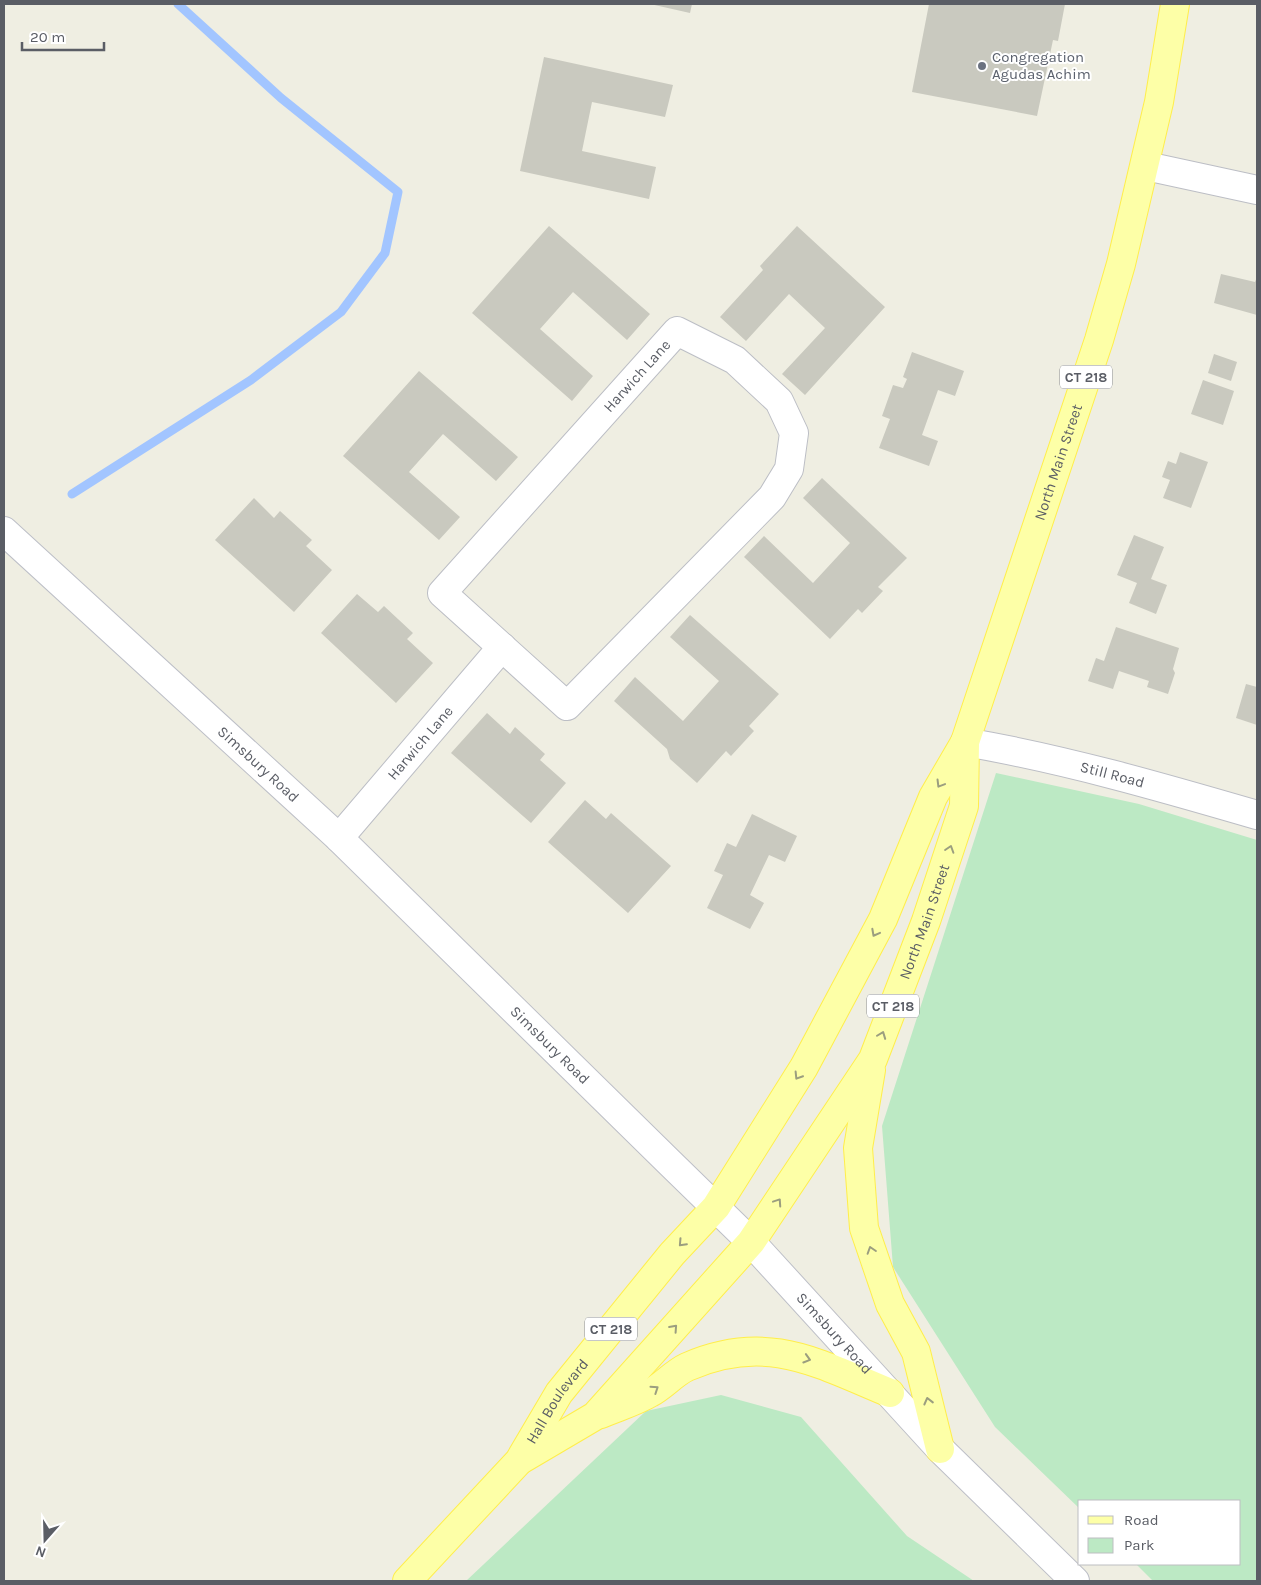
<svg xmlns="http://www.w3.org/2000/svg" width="1261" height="1585" font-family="Karla,sans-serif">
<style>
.green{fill:#bce9c4}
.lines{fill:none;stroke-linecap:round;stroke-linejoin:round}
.stream{stroke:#a2c5ff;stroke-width:9}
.building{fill:#c9c9bf}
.minor-casing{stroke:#bcbec5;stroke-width:30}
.tertiary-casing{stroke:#bcbec5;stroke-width:30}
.secondary-casing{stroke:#bdbfc7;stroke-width:30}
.primary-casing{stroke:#ffee4b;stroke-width:30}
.minor{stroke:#fff;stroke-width:28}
.tertiary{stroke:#fff;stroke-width:28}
.secondary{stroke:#fff;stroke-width:28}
.primary{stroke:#fdffa7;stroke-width:28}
.oneway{stroke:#9b9e7f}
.worship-dot{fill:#6b7280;stroke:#fff;stroke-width:2}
.labels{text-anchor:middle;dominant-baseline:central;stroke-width:4;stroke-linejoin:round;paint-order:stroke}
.shield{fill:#fff;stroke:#8c8e93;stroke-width:1}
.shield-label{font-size:14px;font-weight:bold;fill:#5a5d65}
.worship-label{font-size:15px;fill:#5b616d;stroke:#fff;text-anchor:start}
.street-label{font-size:15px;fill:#5a5d65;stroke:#fff}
</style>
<rect width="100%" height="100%" fill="#efeee2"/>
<path class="green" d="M 996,773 L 1139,804 L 1257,840 L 1257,1581 L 1153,1581 L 1136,1564 L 1240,1564 L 1240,1501 L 1080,1501 L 1080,1509 L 995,1427 L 893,1267 L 882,1126 Z
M 721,1395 L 801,1417 L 907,1536 L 974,1581 L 466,1581 L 646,1411 Z"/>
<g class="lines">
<path class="stream" d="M 72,494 L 251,380 L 341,312 L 385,253 L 398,192 L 281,98 L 178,4"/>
</g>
<path class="building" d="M 650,4 L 692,4 L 690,13 Z
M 929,4 L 1065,4 L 1058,41 L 1053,40 L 1037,116 L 912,92 Z
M 544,57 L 673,85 L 665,117 L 592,102 L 582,151 L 656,167 L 649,199 L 520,171 Z
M 549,226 L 650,314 L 627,340 L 573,292 L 540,329 L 593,376 L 572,401 L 472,313 Z
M 797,226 L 885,307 L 805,395 L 782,374 L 825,328 L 789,294 L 746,341 L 720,317 L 763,270 L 760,266 Z
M 1221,274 L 1255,282 L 1257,277 L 1257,315 L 1214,303 Z
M 912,352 L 964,371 L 955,396 L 938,390 L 922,435 L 938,441 L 929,466 L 879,448 L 890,419 L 882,416 L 893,385 L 903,388 L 907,379 L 903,377 Z
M 1214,354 L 1237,362 L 1231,381 L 1208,373 Z
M 419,371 L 518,457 L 496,481 L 443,434 L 409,472 L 460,517 L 439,540 L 343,456 Z
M 1203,380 L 1234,391 L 1223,425 L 1191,414 Z
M 1180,452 L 1208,462 L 1191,508 L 1163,498 L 1170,480 L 1162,477 L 1168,461 L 1176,464 Z
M 822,478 L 907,558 L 878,587 L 883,591 L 862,613 L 858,609 L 830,639 L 744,557 L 764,536 L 813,583 L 850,543 L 803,498 Z
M 254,498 L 274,518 L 280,511 L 312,540 L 306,546 L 332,570 L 294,612 L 215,540 Z
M 1134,535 L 1164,547 L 1151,579 L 1167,585 L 1156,614 L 1129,603 L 1137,583 L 1117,575 Z
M 357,594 L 378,612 L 384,606 L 413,633 L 407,639 L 433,663 L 396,703 L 321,633 Z
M 690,615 L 779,694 L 749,726 L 754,731 L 731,756 L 726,751 L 697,783 L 670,759 L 667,749 L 614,701 L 635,677 L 683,721 L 719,681 L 670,637 Z
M 1116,627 L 1179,648 L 1173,669 L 1175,673 L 1168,694 L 1147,687 L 1149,681 L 1119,671 L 1113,689 L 1088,681 L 1096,658 L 1104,661 Z
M 1246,684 L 1257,687 L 1257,725 L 1236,718 Z
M 487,713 L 510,734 L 515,727 L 545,754 L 540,760 L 566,783 L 531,823 L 451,753 Z
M 585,800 L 606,819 L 611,813 L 671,866 L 628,913 L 548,842 Z
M 752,814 L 797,836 L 785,862 L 769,855 L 750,895 L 764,903 L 750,929 L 707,908 L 723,875 L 714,871 L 727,843 L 736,847 Z"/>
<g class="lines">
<g class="minor-casing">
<g id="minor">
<path d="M 1146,166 L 1257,190"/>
<path d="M 677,331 L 735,360 L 779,401 L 794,433 L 789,469 L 772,497 L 567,706 L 442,593 Z"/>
<path id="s1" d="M 339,838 L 502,647"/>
</g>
</g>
<g class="tertiary-casing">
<g id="tertiary">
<path id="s2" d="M 965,742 C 1064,759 1161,787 1257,815"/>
</g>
</g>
<g class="secondary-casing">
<g id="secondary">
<path id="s3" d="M 4,531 L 339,838 L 669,1162 L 751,1242 L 940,1449 L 1075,1581"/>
</g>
</g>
<g class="primary-casing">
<g id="primary">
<path d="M 871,1070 L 858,1148 L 864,1228 L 890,1304 L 916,1352 L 940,1449"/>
<path d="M 601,1414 C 617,1407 635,1402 650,1393 C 663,1386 674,1373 687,1367 C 767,1332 817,1363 890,1393"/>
<path id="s4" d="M 522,1459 L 595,1416 L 751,1242 L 873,1059 L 926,921 L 964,806 L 965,744"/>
<path id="s5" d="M 407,1581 L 519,1461 L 559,1393 L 672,1254 L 716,1207 L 804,1067 L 883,919 L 933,797 L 965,742 L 1099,340 L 1121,264 L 1159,102 L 1175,4"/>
</g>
</g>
<use href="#minor" class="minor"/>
<use href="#tertiary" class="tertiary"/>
<use href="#secondary" class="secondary"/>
<use href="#primary" class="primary"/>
</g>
<defs><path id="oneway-chevron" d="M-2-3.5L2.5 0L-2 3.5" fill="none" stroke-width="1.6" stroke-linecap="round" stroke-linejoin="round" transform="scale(1.25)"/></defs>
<g class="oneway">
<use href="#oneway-chevron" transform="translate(940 784) rotate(121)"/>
<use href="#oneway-chevron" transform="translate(950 849) rotate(-72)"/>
<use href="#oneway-chevron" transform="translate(875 933) rotate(118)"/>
<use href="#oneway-chevron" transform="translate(882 1035) rotate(-69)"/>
<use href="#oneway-chevron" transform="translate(798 1076) rotate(122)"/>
<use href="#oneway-chevron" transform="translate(778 1202) rotate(-56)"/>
<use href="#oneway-chevron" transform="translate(682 1243) rotate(133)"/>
<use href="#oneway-chevron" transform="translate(871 1250) rotate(-108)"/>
<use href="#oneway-chevron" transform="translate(674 1328) rotate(-48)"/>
<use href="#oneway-chevron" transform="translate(807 1359) rotate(17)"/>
<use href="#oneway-chevron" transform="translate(655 1389) rotate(-34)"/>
<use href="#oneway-chevron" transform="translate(928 1401) rotate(-104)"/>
</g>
<circle class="worship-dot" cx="982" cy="66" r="5"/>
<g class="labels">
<g class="shield">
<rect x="1060" y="365.5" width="52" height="23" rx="4"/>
<rect x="867" y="994.5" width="52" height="23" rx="4"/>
<rect x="585" y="1317.5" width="52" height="23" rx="4"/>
</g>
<g class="shield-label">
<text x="1086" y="377">CT 218</text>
<text x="893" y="1006">CT 218</text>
<text x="611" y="1329">CT 218</text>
</g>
<g class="worship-label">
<text x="992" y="57">Congregation<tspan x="992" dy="17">Agudas Achim</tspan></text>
</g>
<g class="street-label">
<text transform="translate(637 376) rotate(-48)">Harwich Lane</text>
<text stroke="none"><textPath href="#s5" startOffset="1310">North Main Street</textPath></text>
<text stroke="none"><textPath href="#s1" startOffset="125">Harwich Lane</textPath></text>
<text stroke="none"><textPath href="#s3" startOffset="345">Simsbury Road</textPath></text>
<text stroke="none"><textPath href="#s2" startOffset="151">Still Road</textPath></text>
<text stroke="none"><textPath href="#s4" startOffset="685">North Main Street</textPath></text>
<text stroke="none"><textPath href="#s3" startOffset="750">Simsbury Road</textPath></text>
<text stroke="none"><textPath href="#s3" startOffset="1155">Simsbury Road</textPath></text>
<text stroke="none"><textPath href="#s5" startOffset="235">Hall Boulevard</textPath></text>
</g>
</g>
<rect width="1261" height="1585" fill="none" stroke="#5a5d65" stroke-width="10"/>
<rect x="1078" y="1500" width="162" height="65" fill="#ffffff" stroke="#bdbec1"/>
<rect x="1088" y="1516" width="25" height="8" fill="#fdffa7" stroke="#bdbec1"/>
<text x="1124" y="1525" font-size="15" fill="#5a5d65">Road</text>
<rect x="1088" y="1538" width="25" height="15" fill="#bce9c4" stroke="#bdbec1"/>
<text x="1124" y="1550" font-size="15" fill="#5a5d65">Park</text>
<g transform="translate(45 1540) rotate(200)" stroke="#ffffff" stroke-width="4" paint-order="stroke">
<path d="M0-4L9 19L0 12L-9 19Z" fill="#5a5d65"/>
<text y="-8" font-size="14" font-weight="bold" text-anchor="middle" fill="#5a5d65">N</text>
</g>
<path d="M22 42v8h82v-8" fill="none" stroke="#5a5d65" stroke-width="2.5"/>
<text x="30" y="42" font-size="15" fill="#5a5d65" stroke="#ffffff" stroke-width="4" paint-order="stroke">20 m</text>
</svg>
